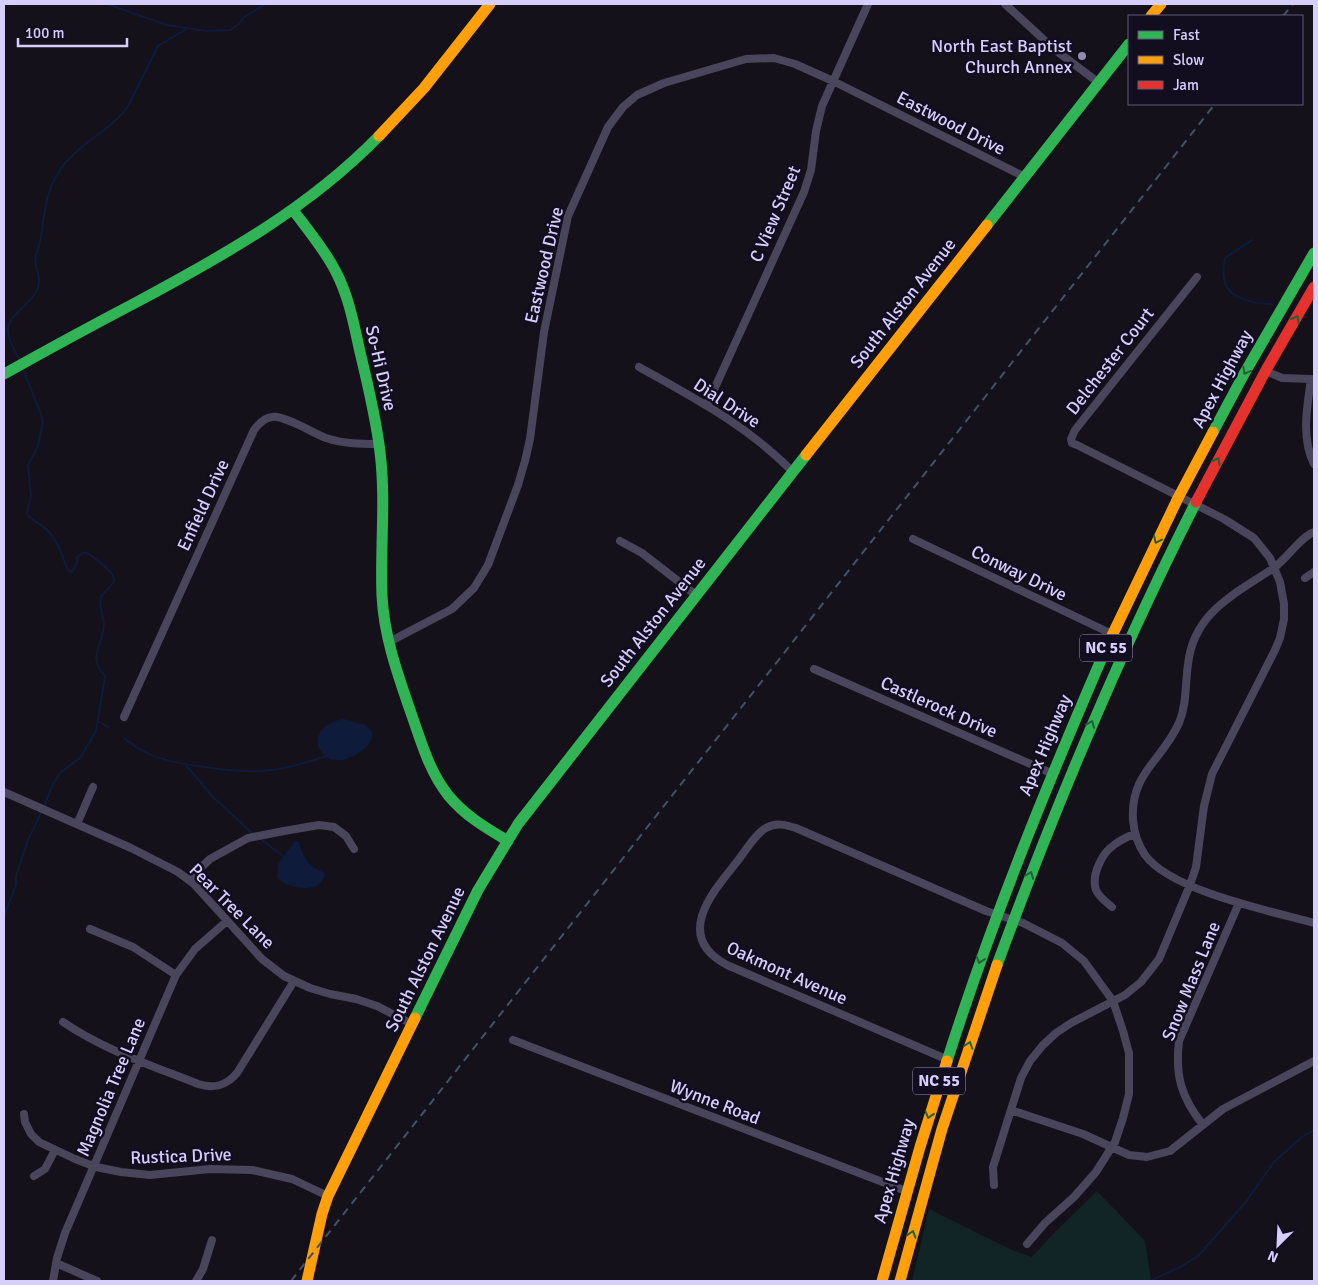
<svg xmlns="http://www.w3.org/2000/svg" width="1318" height="1285" font-family="Signika,sans-serif">
<style>
.green{fill:#112527}
.water{fill:#0e1b3b}
.lines{fill:none;stroke-linecap:round;stroke-linejoin:round}
.stream{stroke:#0e1b3b;stroke-width:2}
.street{stroke:#49465c;stroke-width:8}
.fast{stroke:#30b455;stroke-width:11}
.slow{stroke:#ff9f0a;stroke-width:11}
.jam{stroke:#e5322d;stroke-width:11}
.rail{stroke:#425364;stroke-width:2;stroke-dasharray:8 6;stroke-linecap:butt}
.oneway{stroke:#21603a}
.poi-dot{fill:#928cae;stroke:#120d1f;stroke-width:2}
.labels{text-anchor:middle;dominant-baseline:central;stroke-width:5;stroke-linejoin:round;paint-order:stroke}
.shield{fill:#120d1f;stroke:#9b94ba;stroke-width:1}
.shield-label{font-size:16px;font-weight:bold;fill:#d6cefd}
.poi-label{font-size:18px;fill:#d6cefd;stroke:#120d1f;text-anchor:end}
.street-label{font-size:18px;fill:#d6cefd;stroke:#120d1f}
</style>
<rect width="100%" height="100%" fill="#14111b"/>
<path class="green" d="M 1097,1191 L 1145,1241 L 1151,1281 L 912,1281 L 929,1209 L 1014,1251 L 1032,1257 L 1051,1236 Z"/>
<path class="water" d="M 344,719 L 365,725 L 372,731 C 376,744 357,756 346,759 C 341,761 335,760 330,759 C 306,743 321,722 344,719 Z
M 295,841 L 299,842 C 304,859 307,865 325,873 C 324,878 321,884 316,886 C 305,891 284,886 277,878 L 278,864 Z"/>
<g class="lines">
<path class="stream" d="M 107,4 L 167,25 L 207,31 L 230,30 L 239,24 L 244,17 L 266,4
M 1252,240 L 1225,258 C 1224,264 1223,271 1224,278 C 1226,299 1255,304 1272,304
M 20,361 C 16,352 9,342 8,333 C 5,316 31,305 37,290 C 42,278 36,271 35,261 C 35,254 39,249 40,242 C 44,219 45,194 58,173 C 75,145 108,133 127,108 L 158,46 L 188,28
M 22,367 L 41,414 L 43,422 L 38,446 L 28,465 L 31,495 L 27,513 C 30,521 39,522 45,528 C 57,538 62,556 68,570 L 72,572 L 77,563 L 77,557 L 85,552 C 92,556 116,572 114,581 C 112,586 104,592 101,597 C 99,607 103,615 104,624 C 104,645 86,656 105,676 L 96,731 L 80,758 L 61,772 L 53,784 L 44,807
M 98,721 L 108,727
M 125,739 C 132,744 138,749 145,752 C 166,764 238,773 263,771 C 285,769 306,763 327,756
M 185,764 L 212,796 L 253,834
M 259,838 L 283,856
M 4,916 L 16,885 L 16,876 L 28,840 L 42,811
M 1150,1281 L 1182,1266 L 1198,1256 L 1245,1203 L 1274,1162 L 1302,1137 L 1314,1130"/>
<path class="street" d="M 1005,4 L 1054,49 L 1099,83
M 639,367 C 694,398 748,426 793,472
M 1266,371 L 1282,378 L 1311,379 C 1307,407 1301,438 1314,464
M 707,405 L 804,192 L 811,170 L 816,131 L 822,106 L 868,4
M 1314,532 C 1302,536 1287,558 1275,567 C 1236,594 1194,611 1188,664 C 1185,684 1187,704 1179,723 C 1162,761 1130,773 1133,820 C 1134,833 1137,843 1145,855 C 1171,891 1271,911 1314,923
M 913,539 L 1112,634
M 620,541 L 642,553 L 696,595
M 1305,578 L 1314,572
M 389,642 L 452,609 L 474,588 L 488,565 L 518,485 L 525,461 L 530,439 L 544,332 L 568,216 L 608,127 L 623,107 L 637,95 L 664,83 L 746,59 L 774,58 L 795,64 L 833,81 L 1025,177
M 814,669 L 1051,773
M 124,717 L 254,430 C 259,423 264,418 272,417 C 284,415 313,433 326,438 C 344,444 361,444 380,444
M 4,792 L 131,848 L 178,872 L 194,884 L 262,959 L 284,976 L 310,988 L 330,994 L 356,999 L 377,1006 L 412,1024
M 77,824 L 93,787
M 189,879 L 210,859 L 248,838 L 284,831 L 319,825 L 334,827 L 346,836 L 354,849
M 1112,907 C 1106,902 1099,897 1096,890 C 1091,875 1102,853 1114,845 C 1120,840 1127,837 1134,834
M 90,929 L 133,947 L 176,975
M 63,1022 C 104,1050 153,1066 198,1084 C 214,1089 226,1086 237,1073 L 294,981
M 513,1040 L 906,1191
M 946,1059 L 727,965 C 674,937 711,894 736,863 C 744,853 756,833 766,828 C 776,822 786,825 796,828 L 986,911 L 1023,923 L 1062,943 L 1084,961 L 1113,1001 L 1123,1031 L 1129,1053 L 1129,1094 L 1123,1118 L 1115,1142 L 1096,1172 L 1074,1197 L 1045,1223 L 1027,1244
M 1011,1110 L 1083,1134 L 1129,1155 L 1147,1157 L 1170,1151 L 1223,1109 L 1314,1061
M 24,1114 L 25,1122 L 31,1134 L 39,1142 L 75,1159 L 96,1167 L 121,1172 L 150,1175 L 210,1169 L 252,1170 L 292,1179 L 328,1196
M 1203,1125 C 1181,1097 1175,1076 1179,1041 L 1239,903
M 34,1176 L 45,1169 L 55,1150
M 994,1185 L 993,1167 L 1021,1078 L 1030,1061 L 1043,1045 L 1056,1033 L 1071,1023 L 1125,995 L 1141,982 L 1159,959 L 1190,885 L 1196,867 L 1204,806 L 1212,774 L 1275,650 L 1280,638 L 1284,619 L 1284,604 L 1280,582 L 1270,558 L 1254,538 L 1224,519 L 1077,445 L 1072,443 L 1071,439 L 1075,430 L 1197,277
M 56,1263 L 97,1281
M 53,1281 L 57,1258 L 65,1233 L 176,975 L 195,949 L 227,921
M 196,1281 L 203,1269 L 212,1240"/>
<path class="fast" d="M 293,210 C 308,230 325,250 336,272 C 349,297 354,325 360,352 C 368,385 376,418 380,452 C 386,500 380,548 382,596 C 384,637 398,675 411,713 C 421,741 429,771 448,795 C 464,815 486,828 508,841
M 987,225 L 1129,44
M 4,374 C 47,350 91,326 135,303 C 223,256 309,208 379,136
M 1213,432 L 1244,374 L 1314,253
M 997,965 C 1055,807 1120,652 1196,502
M 415,1018 L 478,890 L 518,824 L 806,455
M 947,1061 C 992,919 1048,782 1107,646"/>
<path class="slow" d="M 1151,16 L 1161,4
M 379,136 L 424,88 L 490,4
M 806,455 L 987,225
M 1107,646 L 1178,498 L 1213,432
M 307,1281 L 322,1214 L 328,1196 L 415,1018
M 882,1281 L 920,1147 L 947,1061
M 900,1281 L 942,1129 L 997,965"/>
<path class="jam" d="M 1196,502 L 1266,370 L 1314,287"/>
<path class="rail" d="M 1283,16 L 1293,4
M 291,1281 L 1215,104"/>
</g>
<defs><path id="oneway-chevron" d="M-2-3.5L2.5 0L-2 3.5" fill="none" stroke-width="1.6" stroke-linecap="round" stroke-linejoin="round" transform="scale(1.25)"/></defs>
<g class="oneway">
<use href="#oneway-chevron" transform="translate(1296 319) rotate(-60)"/>
<use href="#oneway-chevron" transform="translate(1246 371) rotate(119)"/>
<use href="#oneway-chevron" transform="translate(1217 461) rotate(-62)"/>
<use href="#oneway-chevron" transform="translate(1157 540) rotate(116)"/>
<use href="#oneway-chevron" transform="translate(1091 724) rotate(-67)"/>
<use href="#oneway-chevron" transform="translate(1030 875) rotate(-69)"/>
<use href="#oneway-chevron" transform="translate(980 960) rotate(109)"/>
<use href="#oneway-chevron" transform="translate(969 1045) rotate(-72)"/>
<use href="#oneway-chevron" transform="translate(929 1115) rotate(107)"/>
<use href="#oneway-chevron" transform="translate(912 1234) rotate(-74)"/>
</g>
<circle class="poi-dot" cx="1082" cy="56" r="5"/>
<g class="labels">
<g class="shield">
<rect x="1080" y="634.5" width="52" height="27" rx="4"/>
<rect x="913" y="1067.5" width="52" height="27" rx="4"/>
</g>
<g class="shield-label">
<text x="1106" y="648">NC 55</text>
<text x="939" y="1081">NC 55</text>
</g>
<g class="poi-label">
<text x="1072" y="46">North East Baptist<tspan x="1072" dy="21">Church Annex</tspan></text>
</g>
<g class="street-label">
<text transform="translate(951 123) rotate(27)">Eastwood Drive</text>
<text transform="translate(775 214) rotate(-67)">C View Street</text>
<text transform="translate(544 265) rotate(-77)">Eastwood Drive</text>
<text transform="translate(903 303) rotate(-52)">South Alston Avenue</text>
<text transform="translate(1110 361) rotate(-52)">Delchester Court</text>
<text transform="translate(381 368) rotate(77)">So-Hi Drive</text>
<text transform="translate(1222 379) rotate(-62)">Apex Highway</text>
<text transform="translate(727 403) rotate(33)">Dial Drive</text>
<text transform="translate(203 505) rotate(-65)">Enfield Drive</text>
<text transform="translate(1019 573) rotate(26)">Conway Drive</text>
<text transform="translate(653 622) rotate(-52)">South Alston Avenue</text>
<text transform="translate(939 707) rotate(24)">Castlerock Drive</text>
<text transform="translate(1045 745) rotate(-67)">Apex Highway</text>
<text transform="translate(232 906) rotate(45)">Pear Tree Lane</text>
<text transform="translate(425 959) rotate(-64)">South Alston Avenue</text>
<text transform="translate(787 973) rotate(24)">Oakmont Avenue</text>
<text transform="translate(1191 981) rotate(-68)">Snow Mass Lane</text>
<text transform="translate(111 1087) rotate(-67)">Magnolia Tree Lane</text>
<text transform="translate(715 1102) rotate(21)">Wynne Road</text>
<text transform="translate(181 1156) rotate(-2)">Rustica Drive</text>
<text transform="translate(894 1171) rotate(-74)">Apex Highway</text>
</g>
</g>
<rect width="1318" height="1285" fill="none" stroke="#d6cefd" stroke-width="10"/>
<rect x="1128" y="15" width="175" height="90" fill="#120d1f" stroke="#605a78"/>
<rect x="1138" y="31" width="25" height="8" fill="#30b455" stroke="#605a78"/>
<text x="1173" y="40" font-size="15" fill="#d6cefd">Fast</text>
<rect x="1138" y="56" width="25" height="8" fill="#ff9f0a" stroke="#605a78"/>
<text x="1173" y="65" font-size="15" fill="#d6cefd">Slow</text>
<rect x="1138" y="81" width="25" height="8" fill="#e5322d" stroke="#605a78"/>
<text x="1173" y="90" font-size="15" fill="#d6cefd">Jam</text>
<g transform="translate(1278 1245) rotate(204)" stroke="#120d1f" stroke-width="4" paint-order="stroke">
<path d="M0-4L9 19L0 12L-9 19Z" fill="#d6cefd"/>
<text y="-8" font-size="14" font-weight="bold" text-anchor="middle" fill="#d6cefd">N</text>
</g>
<path d="M18 38v8h109v-8" fill="none" stroke="#d6cefd" stroke-width="2.5"/>
<text x="25" y="38" font-size="15" fill="#d6cefd" stroke="#120d1f" stroke-width="4" paint-order="stroke">100 m</text>
</svg>
